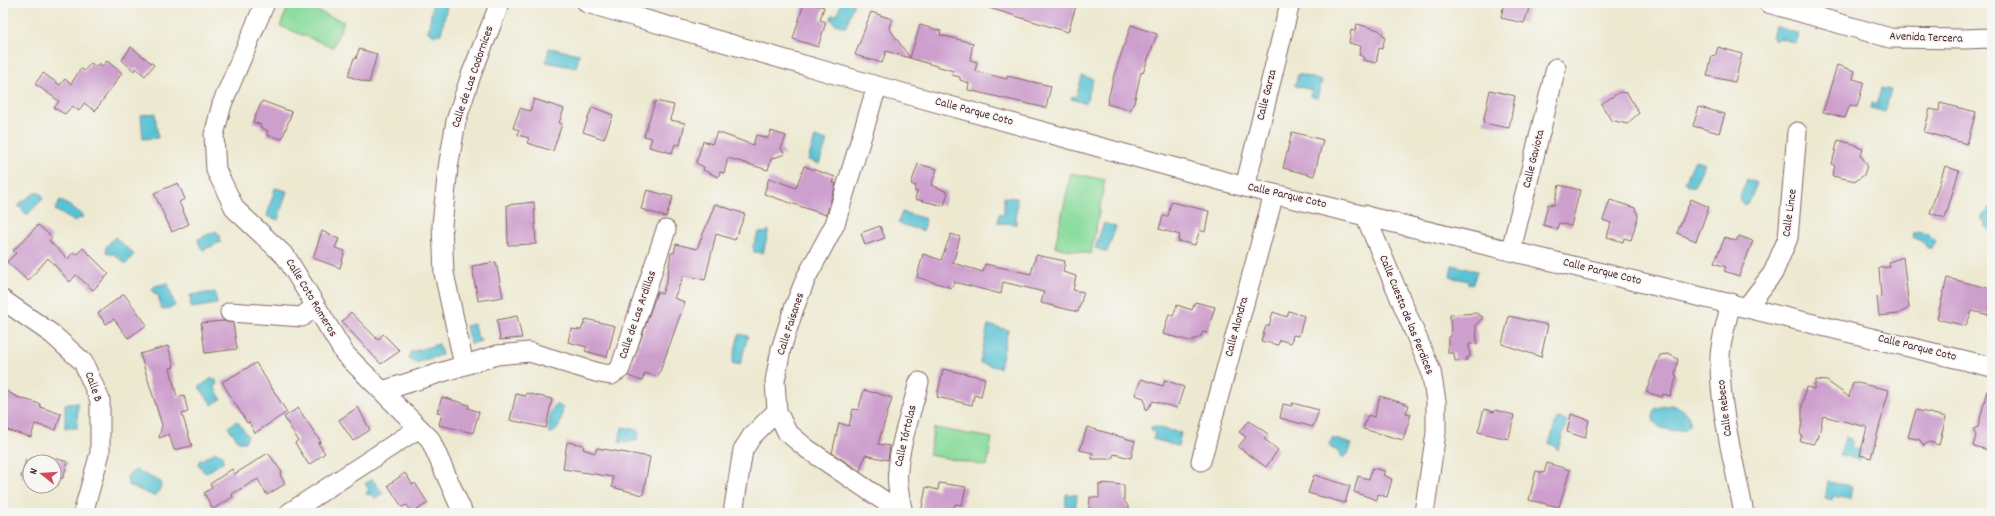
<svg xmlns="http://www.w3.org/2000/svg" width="1995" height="516" font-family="Dekko,sans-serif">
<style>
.green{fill:#8bdc9d;stroke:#6a7e64}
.water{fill:#59c3d4;stroke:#527180}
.building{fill:#cd9fcd}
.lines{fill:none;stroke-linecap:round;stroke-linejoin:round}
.minor-casing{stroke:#836665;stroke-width:21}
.minor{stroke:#fff;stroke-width:19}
.labels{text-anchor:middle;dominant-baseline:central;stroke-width:3.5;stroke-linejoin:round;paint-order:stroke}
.street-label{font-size:12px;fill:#4a1f2b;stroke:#f6f6f2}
</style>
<rect width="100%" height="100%" fill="#f6f6f2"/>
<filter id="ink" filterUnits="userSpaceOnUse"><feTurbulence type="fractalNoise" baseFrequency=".025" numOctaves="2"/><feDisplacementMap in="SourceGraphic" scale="8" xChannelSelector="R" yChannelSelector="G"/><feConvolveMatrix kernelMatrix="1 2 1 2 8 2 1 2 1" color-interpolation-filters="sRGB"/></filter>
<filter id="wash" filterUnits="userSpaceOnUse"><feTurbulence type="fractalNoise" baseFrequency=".012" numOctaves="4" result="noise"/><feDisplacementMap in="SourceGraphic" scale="16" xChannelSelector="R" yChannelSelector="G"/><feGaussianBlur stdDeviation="0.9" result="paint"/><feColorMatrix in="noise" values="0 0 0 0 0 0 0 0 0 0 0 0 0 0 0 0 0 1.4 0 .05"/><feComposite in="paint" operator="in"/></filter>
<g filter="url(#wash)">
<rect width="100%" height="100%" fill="#ede9d1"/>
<path class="green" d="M 290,3 L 298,3 L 344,22 L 333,47 L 280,26 Z
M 1071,173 L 1105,180 L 1091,254 L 1055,247 Z
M 934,428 L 992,438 L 987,466 L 929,455 Z"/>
<path class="water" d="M 433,3 L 447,6 L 441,34 L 434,35 L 428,32 Z
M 841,3 L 854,3 L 846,27 L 835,24 L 831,19 L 832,15 L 837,15 Z
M 1775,26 L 1799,34 L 1796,43 L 1779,38 L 1776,40 L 1772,37 Z
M 549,48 L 579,54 L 576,68 L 546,62 Z
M 1298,74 L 1322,81 L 1317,98 L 1310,96 L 1312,90 L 1295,86 Z
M 1082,76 L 1093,79 L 1086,103 L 1071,99 L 1072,96 L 1076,97 Z
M 1881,88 L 1891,90 L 1885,112 L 1871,108 L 1872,103 L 1876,105 Z
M 155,113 L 158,138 L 143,139 L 141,115 Z
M 815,137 L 827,141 L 819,164 L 808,160 Z
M 1695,160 L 1705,164 L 1694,186 L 1687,186 L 1685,182 Z
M 1747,179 L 1757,183 L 1749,203 L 1747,203 L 1744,205 L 1739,199 Z
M 275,188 L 287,191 L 278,220 L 267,216 Z
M 36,192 L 41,194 L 43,199 L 27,215 L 19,207 L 19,204 Z
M 1004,197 L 1017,198 L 1016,224 L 998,223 L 999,214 L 1004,214 Z
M 60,200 L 82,214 L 82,218 L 77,219 L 75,222 L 55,210 Z
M 1992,206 L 1992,232 L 1986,227 L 1985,221 L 1982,220 L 1982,216 Z
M 902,212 L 926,219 L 923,231 L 898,223 Z
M 1104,223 L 1116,227 L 1107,252 L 1095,248 Z
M 769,230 L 763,253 L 754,252 L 753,246 L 759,232 L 764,233 Z
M 216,231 L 220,236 L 219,240 L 221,242 L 203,250 L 199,244 L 198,239 Z
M 1921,231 L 1928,234 L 1935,241 L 1931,248 L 1927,248 L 1924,243 L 1913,237 L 1914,232 Z
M 115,237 L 134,254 L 126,264 L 114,254 L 109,254 L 106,252 L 106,247 Z
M 1452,265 L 1477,271 L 1473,283 L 1468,285 L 1468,281 L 1450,277 Z
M 168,283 L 175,306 L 162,310 L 158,295 L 155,294 L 152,289 L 155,286 Z
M 215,292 L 217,304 L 191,308 L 190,295 Z
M 474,324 L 477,337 L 479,337 L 481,341 L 470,344 L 466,326 Z
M 988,325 L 1008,330 L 1000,368 L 980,363 Z
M 739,334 L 748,336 L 740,365 L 732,363 Z
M 439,344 L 442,355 L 415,363 L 409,359 L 411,352 Z
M 212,378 L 216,380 L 217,384 L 214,386 L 221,399 L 212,405 L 199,387 Z
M 78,403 L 77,428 L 65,428 L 65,404 Z
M 555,405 L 558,405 L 563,408 C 561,418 561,433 549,433 C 547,428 550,410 555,405 Z
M 1671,405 C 1681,407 1692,414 1689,425 L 1685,430 C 1676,432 1654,430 1653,418 C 1653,415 1655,411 1656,408 Z
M 1557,418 L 1567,420 L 1558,450 L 1554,445 L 1549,444 Z
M 237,421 L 248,436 L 245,442 L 239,442 L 228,427 Z
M 1152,426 L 1181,433 L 1178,446 L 1153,439 L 1155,432 L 1151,430 Z
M 622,427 L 638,430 L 639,433 L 637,440 L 626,443 L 623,439 L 621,443 L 619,442 Z
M 1845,437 L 1853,440 L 1851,447 L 1862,450 L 1860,460 L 1840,455 Z
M 1332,438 L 1352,444 L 1348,454 L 1342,458 L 1337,450 L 1332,449 L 1329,446 Z
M 216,452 L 222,455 L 223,462 L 206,473 L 204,472 L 198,464 L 199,461 Z
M 135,470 L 161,482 C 161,488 159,492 154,496 L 128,485 L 127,477 L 130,473 L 133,473 Z
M 372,479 L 383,493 L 375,498 L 372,495 L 366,494 L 369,489 L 365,484 Z
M 1828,482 L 1852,486 L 1850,499 L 1833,496 L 1832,500 L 1825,498 Z
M 1066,494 L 1077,495 L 1075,513 L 1065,513 Z"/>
<g id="blocks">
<path class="building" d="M 804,3 L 811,3 L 824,7 L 820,20 L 826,22 L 818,47 L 793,39 Z
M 987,3 L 1077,3 L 1068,32 L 986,7 Z
M 1504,3 L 1531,3 L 1524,23 L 1501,18 Z
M 871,12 L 892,19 L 889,28 L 910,58 L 886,51 L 882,63 L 855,55 Z
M 1357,24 L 1379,30 L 1385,37 L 1382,49 L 1379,48 L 1376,63 L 1363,60 L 1364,57 L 1359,55 L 1361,46 L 1349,43 L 1351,30 L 1355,31 Z
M 920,25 L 941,31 L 940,35 L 973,43 L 970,60 L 977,62 L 975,71 L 1007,79 L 1007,76 L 1051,86 L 1046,108 L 968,90 L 969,83 L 960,80 L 960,77 L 952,75 L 953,71 L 910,58 Z
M 1131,25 L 1157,34 L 1143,73 L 1141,72 L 1134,103 L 1130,110 L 1107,104 L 1114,75 Z
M 131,47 L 154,65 L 145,76 L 136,68 L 134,71 L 122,60 Z
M 1718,47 L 1742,54 L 1735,82 L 1707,76 L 1712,56 L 1715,57 Z
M 359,49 L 377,54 L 369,83 L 348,76 L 354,58 L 356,59 Z
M 107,61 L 122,73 L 95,111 L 84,103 L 79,111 L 72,106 L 65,114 L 54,108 L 59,101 L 35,84 L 43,73 L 60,85 L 65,79 L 71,84 L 81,68 L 84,71 L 91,63 L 96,67 L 99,63 L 102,66 Z
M 1837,65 L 1855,71 L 1853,79 L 1864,82 L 1857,107 L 1850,105 L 1845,118 L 1823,112 Z
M 1490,90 L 1515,96 L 1509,128 L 1483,123 Z
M 1620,92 L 1627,93 L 1639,113 L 1627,124 L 1611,120 L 1601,104 Z
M 534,99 L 564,109 L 559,123 L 562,124 L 553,151 L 527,143 L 529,138 L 518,135 L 519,130 L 513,128 L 520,108 L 530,111 Z
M 262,101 L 292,112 L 282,139 L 266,135 L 268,131 L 260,127 L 261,125 L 253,122 Z
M 655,101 L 674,105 L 670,120 L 685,123 L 680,145 L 675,144 L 672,153 L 649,147 L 652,138 L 644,136 Z
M 1940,103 L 1976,112 L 1967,144 L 1924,132 L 1930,109 L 1939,111 Z
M 592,107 L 613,115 L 604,139 L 583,132 Z
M 1699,107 L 1725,114 L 1719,133 L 1693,126 Z
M 771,131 L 786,136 L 781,149 L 785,154 L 771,159 L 768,170 L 728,158 L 724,173 L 720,172 L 718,177 L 703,170 L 704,167 L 696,163 L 703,141 L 712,144 L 717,132 L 753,145 L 756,135 L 768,138 Z
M 1292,132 L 1323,140 L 1314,176 L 1283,168 Z
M 1838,140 L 1857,145 L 1857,147 L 1863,149 L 1861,155 L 1867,165 L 1864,175 L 1856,181 L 1832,176 L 1835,166 L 1832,164 Z
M 918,164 L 937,169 L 931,185 L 948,192 L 944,206 L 915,199 L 917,191 L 914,191 L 916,186 L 911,184 Z
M 804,166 L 835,177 L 833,183 L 836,184 L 826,215 L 764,194 L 769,178 L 796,188 Z
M 1945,166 L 1959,171 L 1945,218 L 1930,213 Z
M 178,183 L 185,199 L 179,202 L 189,224 L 172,232 L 154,193 Z
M 1559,185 L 1580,190 L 1571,226 L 1559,223 L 1557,229 L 1543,225 L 1548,204 L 1554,205 Z
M 647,190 L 673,197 L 666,217 L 641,209 Z
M 1691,199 L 1709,207 L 1696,241 L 1677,233 Z
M 1610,200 L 1635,208 L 1638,216 L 1631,240 L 1624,238 L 1623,242 L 1607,237 L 1611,223 L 1603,220 Z
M 534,202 L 536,244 L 508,245 L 507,205 Z
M 1171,202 L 1209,211 L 1205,232 L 1200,230 L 1195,245 L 1178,241 L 1180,235 L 1159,229 L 1163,216 L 1168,216 Z
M 715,204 L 745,214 L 735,240 L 716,234 L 705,280 L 684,275 L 674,298 L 685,302 L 658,377 L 645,373 L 642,381 L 628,376 L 657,292 L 662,294 L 667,280 L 671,253 L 674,253 L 676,244 L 697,249 Z
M 38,225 L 52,237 L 49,241 L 68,259 L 73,252 L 76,255 L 83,248 L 109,274 L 93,290 L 76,275 L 70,282 L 48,258 L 28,281 L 7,262 L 16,253 L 13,251 Z
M 880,226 L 885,238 L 865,245 L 861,233 Z
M 322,231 L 339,239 L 335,248 L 345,251 L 340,268 L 313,258 Z
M 951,234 L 960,237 L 953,263 L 983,272 L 985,264 L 1031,274 L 1036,255 L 1065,261 L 1063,272 L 1076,276 L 1073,290 L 1084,292 L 1078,312 L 1041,303 L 1044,292 L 1003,282 L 1001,294 L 954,282 L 952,288 L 917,277 L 923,254 L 941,260 Z
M 1739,236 L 1753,241 L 1739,276 L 1724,271 L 1726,267 L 1714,263 L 1725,237 L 1736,241 Z
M 1903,257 L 1909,308 L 1898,314 L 1879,316 L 1877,297 L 1881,296 L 1879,268 L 1890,267 L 1889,262 Z
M 496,262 L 503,297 L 478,301 L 472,266 Z
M 1947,278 L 1992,289 L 1989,315 L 1972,311 L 1966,326 L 1937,319 Z
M 124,294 L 147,325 L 128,338 L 114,319 L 106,324 L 98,313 Z
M 1195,302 L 1215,307 L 1207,333 L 1203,332 L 1200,337 L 1190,341 L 1163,334 L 1169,314 L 1173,316 L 1177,305 L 1192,310 Z
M 1289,311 L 1304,316 L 1299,336 L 1293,335 L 1291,343 L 1280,340 L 1278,345 L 1261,341 L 1266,326 L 1269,326 L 1273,312 L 1287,317 Z
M 351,312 L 378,340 L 383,334 L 400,351 L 381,364 L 342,322 Z
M 1476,313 L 1483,317 L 1476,325 L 1477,344 L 1469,344 L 1470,357 L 1467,357 L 1467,360 L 1455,361 L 1454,353 L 1448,353 L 1448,337 L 1451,337 L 1450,315 Z
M 517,316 L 522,338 L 500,340 L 497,320 Z
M 1509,316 L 1548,325 L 1541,357 L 1502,344 Z
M 586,319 L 615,326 L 607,357 L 585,351 L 587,347 L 568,342 L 571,329 L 581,330 Z
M 223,321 L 233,323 L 237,349 L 205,353 L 201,323 Z
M 168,346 L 174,367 L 170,368 L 177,397 L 184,395 L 188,412 L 182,414 L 192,446 L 174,450 L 169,434 L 159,438 L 162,425 L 140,354 Z
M 1668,354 L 1678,359 L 1675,375 L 1677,376 L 1670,396 L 1663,394 L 1662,397 L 1646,392 L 1660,355 Z
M 256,363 L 287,412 L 255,433 L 249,422 L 247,423 L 222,382 Z
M 943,369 L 985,378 L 981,397 L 974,395 L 972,405 L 937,397 Z
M 1141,379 L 1163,386 L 1165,380 L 1184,387 L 1177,408 L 1153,401 L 1146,411 L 1144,398 L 1135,395 Z
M 1816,380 L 1827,381 L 1849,397 L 1853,382 L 1889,390 L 1871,458 L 1860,455 L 1867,427 L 1823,416 L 1818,439 L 1816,438 L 1814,444 L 1800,441 L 1802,435 L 1800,434 L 1802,421 L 1802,405 L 1806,387 L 1814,389 Z
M 3,389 L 17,397 L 40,404 L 40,407 L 61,414 L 56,430 L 35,424 L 31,437 L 3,429 Z
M 864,390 L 874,393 L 874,392 L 892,398 L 878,444 L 890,446 L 888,460 L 865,455 L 860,471 L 832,453 L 839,423 L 849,426 L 853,409 L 858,410 Z
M 1987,391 L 1992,392 L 1992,451 L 1973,446 L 1976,436 L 1973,429 L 1978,427 Z
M 526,393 L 552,399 L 546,428 L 510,420 L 516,394 L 526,396 Z
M 1380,396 L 1409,405 L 1406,413 L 1411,414 L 1403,440 L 1363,429 L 1368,415 L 1374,417 Z
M 442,397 L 469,405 L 468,408 L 479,412 L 473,433 L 439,425 L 442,413 L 437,412 Z
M 1292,403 L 1319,410 L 1313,427 L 1280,418 L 1283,404 L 1292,406 Z
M 358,407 L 370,430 L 353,441 L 339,420 Z
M 298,408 L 321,442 L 318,443 L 325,453 L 309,465 L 295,443 L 298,440 L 284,417 Z
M 1484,409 L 1494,412 L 1495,410 L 1514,415 L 1509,439 L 1478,432 Z
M 1916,410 L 1946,417 L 1939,445 L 1929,442 L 1924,446 L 1920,440 L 1908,437 Z
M 1571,414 L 1589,420 L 1585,438 L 1567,432 Z
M 1249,421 L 1268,434 L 1264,439 L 1278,450 L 1266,467 L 1238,447 L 1246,437 L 1239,432 Z
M 1087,427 L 1135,441 L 1131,458 L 1114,454 L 1112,459 L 1092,459 L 1093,453 L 1080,450 Z
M 567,442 L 584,445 L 583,449 L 595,453 L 597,448 L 650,457 L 643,495 L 612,487 L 613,477 L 563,469 Z
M 268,453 L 282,472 L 280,474 L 285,484 L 267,495 L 258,479 L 232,494 L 233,497 L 213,509 L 204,493 L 212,488 L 210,484 L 232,469 L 235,474 Z
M 43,455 L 68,462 L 63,478 L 60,478 L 58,485 L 54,483 L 54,462 L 30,462 L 30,480 L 21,477 L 26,460 Z
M 1547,463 L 1570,470 L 1559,507 L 1529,500 L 1536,471 L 1544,473 Z
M 1372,468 L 1385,471 L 1383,475 L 1392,479 L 1387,497 L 1378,494 L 1377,500 L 1354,492 L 1358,476 L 1369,479 Z
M 405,473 L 413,485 L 415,483 L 428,503 L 412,513 L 407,505 L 402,507 L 388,485 Z
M 1314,475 L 1350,486 L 1345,503 L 1308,493 Z
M 939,483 L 966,487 L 962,505 L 955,504 L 952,513 L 921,513 L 926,487 L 938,490 Z
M 1102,483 L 1124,485 L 1124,500 L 1132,513 L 1089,513 L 1090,497 L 1099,498 L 1099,484 L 1102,485 Z"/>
</g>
</g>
<g filter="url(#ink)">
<use href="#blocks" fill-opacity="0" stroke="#836665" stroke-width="1"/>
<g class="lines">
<g class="minor-casing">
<path id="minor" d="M 265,3 L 222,104 L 214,135 L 216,170 L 235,209 L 286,257 L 345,354 L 430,439 L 463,513
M 587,3 L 877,86 L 1245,187 L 1992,367
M 1768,3 L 1890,38 L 1962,39 L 1992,38
M 877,86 L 835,224 L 806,278 L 794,308 L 781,349 L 775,381 L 777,411 L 787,432 L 806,448 L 902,513
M 1245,187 L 1290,3
M 1365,215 L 1431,371 L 1436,401 L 1436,433 L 1424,513
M 1511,250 L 1556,68
M 3,300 L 52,334 L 83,362 L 100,400 L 100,453 L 83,513
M 1731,303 C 1727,320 1721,339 1720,356 C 1719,409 1734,462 1744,513
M 1747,307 L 1773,273 L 1788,238 L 1797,132
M 230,312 L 302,317 L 315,306
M 464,365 L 444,273 L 442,225 L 448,168 L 456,121 L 471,75 L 500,3
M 382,391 L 497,355 L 529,352 L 599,373 L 611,375 L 620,369 L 666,230
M 1201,461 L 1274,194
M 289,513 L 419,428
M 733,513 L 743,450 L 752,436 L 777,411
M 903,513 C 900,499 896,484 898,470 C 900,440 912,411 919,382"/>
</g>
<use href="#minor" class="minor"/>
</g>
</g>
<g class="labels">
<g class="street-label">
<text transform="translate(1926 38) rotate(2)">Avenida Tercera</text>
<text transform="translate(473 77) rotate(-71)">Calle de Las Codornices</text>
<text transform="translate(1267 95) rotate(-76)">Calle Garza</text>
<text transform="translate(974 112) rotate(15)">Calle Parque Coto</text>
<text transform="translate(1534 159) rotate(-76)">Calle Gaviota</text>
<text transform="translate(1287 196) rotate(13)">Calle Parque Coto</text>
<text transform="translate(1790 213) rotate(-82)">Calle Lince</text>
<text transform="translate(1602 272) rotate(14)">Calle Parque Coto</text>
<text transform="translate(311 298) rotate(59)">Calle Coto Romeros</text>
<text transform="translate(638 315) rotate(-71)">Calle de Las Ardillas</text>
<text transform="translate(1406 315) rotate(68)">Calle Cuesta de las Perdices</text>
<text transform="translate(791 324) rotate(-72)">Calle Faisanes</text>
<text transform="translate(1237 327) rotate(-75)">Calle Alondra</text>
<text transform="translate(1917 348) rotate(14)">Calle Parque Coto</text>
<text transform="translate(93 387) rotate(71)">Calle B</text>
<text transform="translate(1725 408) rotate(-97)">Calle Rebeco</text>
<text transform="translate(906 436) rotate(-77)">Calle Tórtolas</text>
</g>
</g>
<rect width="1995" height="516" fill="none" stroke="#f6f6f2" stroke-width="16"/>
<g transform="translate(42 474) rotate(287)"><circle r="19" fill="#f6f6f2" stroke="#b1a0a2"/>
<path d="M0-3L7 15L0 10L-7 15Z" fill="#d1495b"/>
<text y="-6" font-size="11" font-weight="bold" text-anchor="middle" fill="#4a1f2b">N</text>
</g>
</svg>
